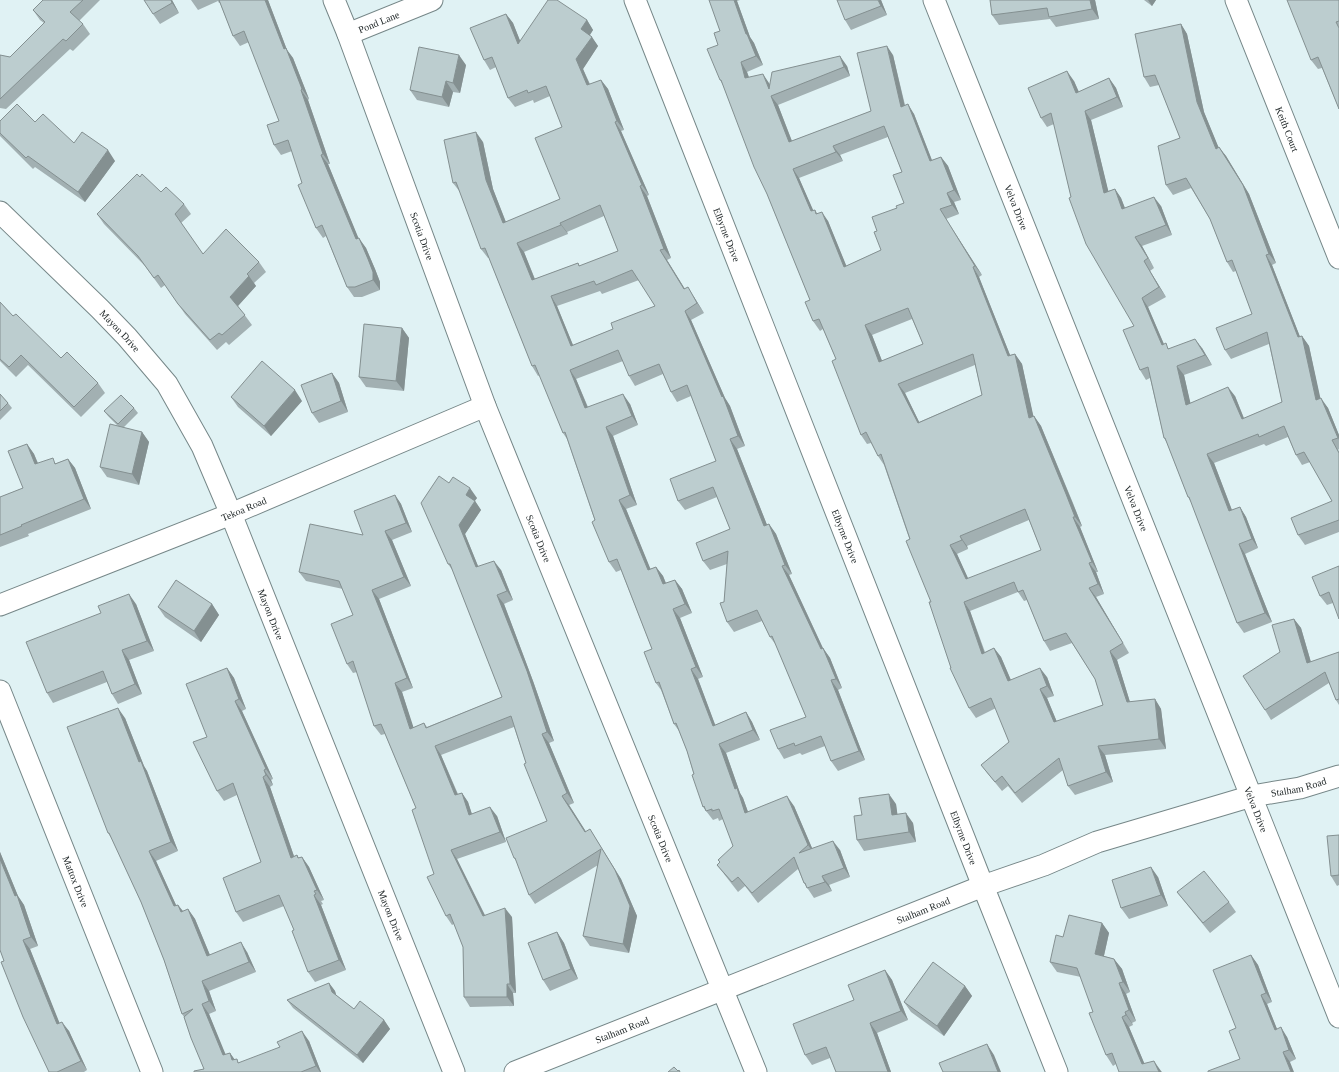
<svg xmlns="http://www.w3.org/2000/svg" width="1339" height="1072" font-family="Georgia,serif">
<style>
.lines{fill:none;stroke-linecap:round;stroke-linejoin:round}
.minor-casing{stroke:#768788;stroke-width:23}
.minor{stroke:#fff;stroke-width:21}
.wall{fill:#a2b0b2;fill-rule:evenodd}
.shaded-wall{fill:#849091}
.building{fill:#bccdcf;stroke:#849091;fill-rule:evenodd}
.labels{text-anchor:middle;dominant-baseline:central;stroke-width:3;stroke-linejoin:round;paint-order:stroke}
.street-label{font-size:10px;fill:#1e2526;stroke:#fff}
</style>
<rect width="100%" height="100%" fill="#e0f2f4"/>
<g class="lines">
<g class="minor-casing">
<g id="minor">
<path id="s1" d="M 334,0 L 348,34 L 485,406 L 756,1072"/>
<path id="s2" d="M 635,0 L 983,886 L 1057,1072"/>
<path id="s3" d="M 934,0 L 1339,1017"/>
<path id="s4" d="M 1236,0 L 1339,258"/>
<path id="s5" d="M 348,34 L 432,0"/>
<path id="s6" d="M 0,212 L 100,309 L 127,337 L 167,384 L 202,446 L 231,514 L 454,1072"/>
<path id="s7" d="M 0,605 L 231,514 L 485,406"/>
<path id="s8" d="M 0,691 L 152,1072"/>
<path id="s9" d="M 515,1072 L 983,886 L 1044,865 L 1097,842 L 1252,796 L 1300,788 L 1339,776"/>
</g>
</g>
<use href="#minor" class="minor"/>
</g>
<path class="wall" d="M 43,0 L 100,0 L 79,21 L 83,24 L 90,34 L 73,51 L 70,49 L 6,109 L 0,108 L 0,55 L 10,57 L 44,23 L 40,20 L 33,10 Z
M 172,0 L 179,13 L 160,24 L 153,14 Z
M 191,0 L 268,0 L 287,50 L 293,58 L 309,99 L 308,100 L 330,164 L 328,164 L 358,238 L 366,248 L 375,269 L 380,282 L 380,290 L 362,297 L 354,297 L 347,287 L 326,236 L 323,238 L 316,228 L 302,183 L 292,151 L 281,155 L 274,145 L 279,121 L 249,42 L 240,46 L 233,36 L 220,3 L 219,3 L 218,1 L 198,10 Z
M 710,0 L 740,0 L 737,1 L 750,37 L 754,43 L 763,65 L 747,72 L 749,77 L 770,84 L 847,66 L 850,76 L 778,105 L 792,141 L 871,111 L 893,55 L 905,105 L 914,114 L 932,160 L 941,157 L 948,166 L 961,200 L 954,202 L 959,214 L 946,219 L 982,275 L 979,277 L 1010,355 L 1015,354 L 1022,364 L 1033,416 L 1034,416 L 1041,426 L 1073,503 L 1082,526 L 1080,527 L 1098,572 L 1096,572 L 1104,594 L 1096,597 L 1129,653 L 1117,660 L 1130,702 L 1155,699 L 1161,709 L 1166,749 L 1105,755 L 1113,782 L 1075,795 L 1068,786 L 1063,770 L 1022,803 L 1008,786 L 1002,791 L 988,774 L 981,765 L 1009,742 L 996,708 L 976,718 L 969,708 L 951,668 L 931,602 L 884,465 L 878,456 L 871,443 L 867,444 L 861,435 L 836,359 L 823,329 L 820,331 L 813,321 L 810,300 L 723,85 L 720,80 L 718,45 L 720,31 ZM 888,137 L 902,172 L 904,203 L 897,208 L 877,231 L 881,250 L 846,266 L 828,221 L 817,213 L 815,210 L 813,211 L 799,178 L 843,161 L 840,155 ZM 912,319 L 923,344 L 882,361 L 872,335 ZM 975,365 L 982,395 L 919,422 L 905,393 ZM 1029,520 L 1041,550 L 968,579 L 957,554 L 968,549 L 967,546 ZM 1018,592 L 1024,601 L 1027,600 L 1044,641 L 1050,651 L 1072,643 L 1095,679 L 1103,705 L 1057,722 L 1047,698 L 1054,696 L 1047,677 L 1011,680 L 1001,657 L 994,648 L 985,652 L 970,611 Z
M 881,0 L 887,15 L 851,30 L 845,20 Z
M 990,0 L 1095,0 L 1099,19 L 1056,27 L 1050,19 L 999,25 L 992,15 Z
M 1144,0 L 1156,0 L 1152,6 Z
M 1339,0 L 1339,109 L 1322,68 L 1318,69 L 1311,60 Z
M 506,14 L 513,23 L 520,41 L 587,20 L 593,30 L 590,35 L 598,46 L 583,69 L 590,84 L 601,80 L 608,89 L 624,130 L 621,131 L 649,195 L 647,196 L 671,258 L 667,260 L 685,289 L 694,297 L 704,313 L 691,320 L 725,398 L 730,406 L 745,446 L 737,449 L 767,525 L 769,524 L 776,534 L 792,574 L 789,575 L 823,648 L 830,658 L 842,688 L 838,690 L 865,760 L 838,771 L 831,761 L 825,746 L 802,755 L 800,753 L 784,759 L 778,749 L 806,717 L 776,645 L 770,637 L 762,621 L 734,632 L 727,622 L 724,602 L 727,564 L 710,570 L 703,561 L 730,529 L 717,497 L 685,510 L 678,501 L 716,461 L 691,396 L 677,402 L 671,392 L 663,374 L 635,386 L 629,376 L 623,361 L 576,379 L 588,407 L 630,404 L 638,425 L 613,436 L 637,505 L 626,509 L 650,569 L 656,567 L 663,576 L 666,583 L 675,580 L 682,589 L 692,613 L 680,618 L 703,677 L 698,679 L 715,725 L 746,712 L 752,722 L 760,740 L 726,753 L 740,793 L 743,798 L 748,812 L 794,806 L 812,848 L 840,850 L 850,877 L 829,885 L 832,891 L 814,898 L 804,883 L 798,869 L 758,903 L 745,886 L 738,892 L 717,865 L 720,863 L 733,846 L 723,819 L 719,821 L 718,818 L 713,820 L 703,807 L 687,751 L 679,731 L 674,724 L 661,690 L 656,683 L 652,649 L 621,570 L 616,572 L 609,562 L 567,439 L 563,433 L 540,375 L 538,376 L 532,366 L 489,258 L 488,258 L 481,249 L 460,192 L 453,183 L 483,142 L 493,189 L 506,222 L 560,199 L 562,127 L 550,96 L 534,103 L 533,100 L 515,107 L 508,98 L 496,67 L 490,70 L 484,60 ZM 604,216 L 618,251 L 580,266 L 578,263 L 535,279 L 524,252 L 568,234 L 567,232 ZM 639,280 L 655,306 L 613,329 L 573,345 L 557,306 L 600,291 L 602,294 Z
M 1181,24 L 1187,34 L 1204,112 L 1218,147 L 1226,156 L 1249,194 L 1276,263 L 1272,265 L 1300,337 L 1302,336 L 1309,346 L 1320,399 L 1328,408 L 1339,435 L 1339,449 L 1338,450 L 1339,451 L 1339,532 L 1305,545 L 1298,535 L 1332,501 L 1310,462 L 1302,465 L 1296,455 L 1288,437 L 1266,446 L 1264,444 L 1214,463 L 1232,510 L 1240,507 L 1246,517 L 1258,548 L 1245,554 L 1272,622 L 1244,633 L 1237,623 L 1192,504 L 1188,497 L 1167,443 L 1164,438 L 1150,378 L 1146,380 L 1140,370 L 1134,326 L 1071,197 L 1054,124 L 1047,127 L 1041,118 L 1074,81 L 1079,92 L 1109,78 L 1116,88 L 1123,107 L 1091,120 L 1108,191 L 1115,189 L 1121,198 L 1125,208 L 1161,206 L 1172,235 L 1142,246 L 1154,268 L 1150,271 L 1166,297 L 1148,307 L 1164,344 L 1169,349 L 1202,348 L 1212,365 L 1184,375 L 1190,403 L 1235,396 L 1244,418 L 1282,402 L 1269,344 L 1231,359 L 1225,350 L 1252,314 L 1236,271 L 1233,272 L 1227,262 L 1210,219 L 1191,188 L 1173,195 L 1166,185 L 1180,138 L 1159,85 L 1150,87 L 1144,77 Z
M 466,65 L 460,93 L 453,92 L 449,107 L 417,100 L 410,90 Z
M 0,121 L 35,122 L 74,143 L 115,161 L 85,202 L 35,167 L 33,169 L 0,136 Z
M 140,177 L 161,192 L 184,204 L 191,214 L 181,223 L 203,254 L 259,262 L 266,272 L 254,283 L 256,286 L 238,306 L 252,325 L 229,345 L 226,342 L 217,350 L 185,314 L 165,285 L 161,288 L 145,266 L 104,224 L 97,214 Z
M 0,302 L 13,316 L 61,358 L 98,383 L 105,393 L 81,417 L 28,365 L 16,377 L 0,361 Z
M 402,328 L 409,338 L 404,391 L 366,387 L 359,377 Z
M 332,373 L 339,383 L 348,412 L 319,423 L 312,413 Z
M 0,394 L 8,403 L 12,408 L 0,420 Z
M 231,397 L 302,401 L 271,436 L 238,407 Z
M 134,408 L 138,413 L 123,428 L 142,432 L 149,442 L 139,485 L 107,477 L 100,467 L 119,427 L 108,416 L 104,411 Z
M 27,444 L 34,454 L 38,463 L 57,463 L 68,459 L 75,468 L 91,509 L 28,534 L 29,536 L 0,547 L 0,497 L 23,488 Z
M 449,483 L 477,498 L 475,501 L 481,510 L 465,534 L 478,566 L 501,570 L 513,600 L 504,604 L 533,681 L 554,741 L 549,743 L 574,803 L 569,805 L 586,832 L 596,839 L 621,879 L 637,916 L 629,953 L 590,946 L 583,936 L 598,865 L 535,904 L 529,895 L 518,863 L 514,858 L 547,821 L 526,763 L 514,727 L 441,755 L 458,794 L 462,793 L 468,802 L 472,814 L 497,816 L 506,842 L 457,859 L 485,915 L 512,917 L 516,993 L 513,993 L 514,1006 L 470,1007 L 464,997 L 463,947 L 454,924 L 452,925 L 446,916 L 434,874 L 416,808 L 385,734 L 381,735 L 374,726 L 357,672 L 353,673 L 347,664 L 353,615 L 343,589 L 306,581 L 299,572 L 363,535 L 395,495 L 401,504 L 412,532 L 392,540 L 411,586 L 379,599 L 413,688 L 402,692 L 413,728 L 424,723 L 427,727 L 502,697 L 453,571 L 448,564 Z
M 1339,566 L 1333,603 L 1327,605 L 1320,596 Z
M 136,604 L 154,651 L 129,660 L 142,694 L 118,704 L 112,694 L 107,682 L 53,703 L 47,693 Z
M 212,604 L 219,615 L 201,642 L 165,617 L 158,607 Z
M 1294,619 L 1301,628 L 1311,662 L 1339,652 L 1339,705 L 1336,700 L 1329,683 L 1271,720 L 1265,710 L 1280,652 Z
M 227,668 L 234,678 L 246,709 L 242,711 L 273,779 L 271,780 L 273,785 L 270,787 L 294,856 L 297,855 L 299,858 L 302,857 L 309,867 L 324,900 L 321,901 L 323,904 L 321,905 L 346,970 L 315,982 L 308,972 L 294,930 L 284,906 L 243,922 L 236,912 L 261,862 L 237,795 L 224,801 L 217,791 L 207,737 Z
M 125,718 L 144,766 L 147,771 L 178,851 L 156,861 L 176,905 L 178,905 L 183,911 L 188,909 L 195,919 L 210,955 L 247,952 L 256,972 L 209,991 L 216,1011 L 209,1014 L 225,1055 L 230,1053 L 235,1060 L 239,1063 L 309,1041 L 321,1072 L 194,1072 L 204,1069 L 184,1017 L 182,1014 L 164,960 L 141,902 L 112,839 L 108,833 Z
M 896,804 L 897,814 L 913,823 L 916,842 L 864,851 L 857,840 L 862,815 Z
M 1339,835 L 1339,885 L 1337,886 L 1331,876 Z
M 0,852 L 18,896 L 24,905 L 38,946 L 30,949 L 59,1023 L 69,1031 L 87,1070 L 84,1072 L 49,1072 L 4,961 L 0,950 Z
M 1158,877 L 1168,906 L 1129,919 L 1121,908 Z
M 1177,892 L 1229,902 L 1236,912 L 1210,933 L 1185,902 Z
M 1102,923 L 1109,933 L 1104,956 L 1114,959 L 1122,969 L 1130,992 L 1126,994 L 1136,1021 L 1132,1023 L 1133,1025 L 1129,1027 L 1144,1063 L 1161,1071 L 1116,1064 L 1113,1066 L 1106,1055 L 1093,1012 L 1081,977 L 1057,972 L 1050,962 L 1063,937 Z
M 557,932 L 564,943 L 578,979 L 550,991 L 543,980 Z
M 1251,955 L 1258,965 L 1272,1002 L 1267,1004 L 1277,1029 L 1287,1037 L 1296,1059 L 1290,1062 L 1240,1059 Z
M 885,970 L 892,980 L 908,1020 L 877,1033 L 891,1072 L 836,1072 L 830,1058 L 812,1065 L 805,1055 L 854,1000 Z
M 329,983 L 335,991 L 336,995 L 354,1009 L 384,1020 L 390,1029 L 363,1063 L 293,1008 L 287,1000 Z
M 965,986 L 972,996 L 944,1036 L 911,1012 L 904,1002 Z"/>
<path class="shaded-wall" d="M 171,0 L 172,0 L 179,13 L 172,3 Z
M 265,0 L 268,0 L 287,50 L 293,58 L 309,99 L 302,89 L 284,49 Z
M 734,0 L 737,0 L 737,1 L 750,37 L 754,43 L 763,65 L 756,56 L 746,34 Z
M 878,0 L 881,0 L 887,15 L 881,6 Z
M 1090,0 L 1095,0 L 1099,19 L 1092,9 Z
M 1148,0 L 1156,0 L 1152,6 Z
M 506,14 L 513,23 L 525,53 L 518,44 Z
M 587,20 L 593,30 L 587,39 L 581,29 Z
M 1181,24 L 1187,34 L 1204,112 L 1223,158 L 1216,149 L 1197,102 Z
M 592,37 L 598,46 L 583,69 L 594,95 L 587,85 L 576,59 Z
M 887,46 L 893,55 L 907,116 L 901,107 Z
M 459,55 L 466,65 L 460,93 L 453,83 Z
M 840,56 L 847,66 L 850,76 L 844,67 Z
M 741,62 L 747,72 L 752,87 L 745,78 Z
M 1067,71 L 1074,81 L 1083,102 L 1076,93 Z
M 763,74 L 769,83 L 774,95 L 769,89 Z
M 1109,78 L 1116,88 L 1123,107 L 1117,97 Z
M 601,80 L 608,89 L 624,130 L 617,121 Z
M 446,81 L 453,92 L 449,107 L 442,97 Z
M 301,90 L 308,100 L 330,164 L 323,154 Z
M 771,96 L 778,105 L 796,152 L 789,142 Z
M 908,104 L 914,114 L 936,171 L 930,161 Z
M 1085,111 L 1091,120 L 1111,202 L 1104,193 Z
M 615,122 L 621,131 L 649,195 L 642,185 Z
M 476,132 L 483,142 L 493,189 L 510,233 L 503,223 L 486,180 Z
M 833,146 L 840,155 L 843,161 L 836,152 Z
M 1219,147 L 1226,156 L 1249,194 L 1276,263 L 1269,254 Z
M 108,150 L 115,161 L 85,202 L 78,192 Z
M 321,155 L 328,164 L 363,249 L 356,239 Z
M 941,157 L 948,166 L 961,200 L 954,190 Z
M 793,169 L 799,178 L 818,221 L 811,211 Z
M 640,186 L 647,196 L 671,258 L 664,249 Z
M 1115,189 L 1121,198 L 1129,219 L 1122,209 Z
M 947,193 L 954,202 L 959,214 L 952,205 Z
M 1154,197 L 1161,206 L 1172,235 L 1166,225 Z
M 940,209 L 946,219 L 982,275 L 975,266 Z
M 822,212 L 828,221 L 851,277 L 844,267 Z
M 560,223 L 567,232 L 568,234 L 561,225 Z
M 1135,237 L 1142,246 L 1154,268 L 1148,258 Z
M 359,238 L 366,248 L 375,269 L 380,282 L 380,290 L 373,280 Z
M 517,243 L 524,252 L 539,290 L 532,280 Z
M 660,250 L 667,260 L 691,299 L 684,289 Z
M 1266,255 L 1272,265 L 1304,347 L 1298,337 Z
M 1144,261 L 1150,271 L 1166,297 L 1159,287 Z
M 973,267 L 979,277 L 1014,365 L 1008,356 Z
M 249,276 L 256,286 L 237,307 L 230,297 Z
M 688,287 L 694,297 L 704,313 L 697,303 Z
M 551,296 L 557,306 L 577,355 L 571,346 Z
M 1142,298 L 1148,307 L 1168,354 L 1162,345 Z
M 685,311 L 691,320 L 725,398 L 730,406 L 745,446 L 738,436 Z
M 865,325 L 872,335 L 886,371 L 879,362 Z
M 402,328 L 409,338 L 404,391 L 396,381 Z
M 1302,336 L 1309,346 L 1323,410 L 1316,400 Z
M 1195,339 L 1202,348 L 1212,365 L 1205,355 Z
M 1015,354 L 1022,364 L 1036,428 L 1029,418 Z
M 1177,366 L 1184,375 L 1193,414 L 1186,405 Z
M 570,370 L 576,379 L 592,418 L 585,408 Z
M 332,373 L 339,383 L 348,412 L 341,401 Z
M 898,384 L 905,393 L 924,432 L 918,423 Z
M 1228,387 L 1235,396 L 1248,429 L 1242,419 Z
M 295,390 L 302,401 L 271,436 L 264,426 Z
M 623,394 L 630,404 L 638,425 L 632,416 Z
M 1321,398 L 1328,408 L 1339,435 L 1339,440 Z
M 1034,416 L 1041,426 L 1082,526 L 1075,517 Z
M 606,427 L 613,436 L 637,505 L 630,495 Z
M 142,432 L 149,442 L 139,485 L 132,474 Z
M 730,439 L 737,449 L 771,535 L 764,526 Z
M 27,444 L 34,454 L 42,474 L 35,464 Z
M 1207,454 L 1214,463 L 1236,521 L 1229,511 Z
M 68,459 L 75,468 L 91,509 L 84,499 Z
M 470,488 L 477,498 L 472,504 L 466,495 Z
M 395,495 L 401,504 L 412,532 L 406,523 Z
M 619,500 L 626,509 L 655,580 L 648,570 Z
M 475,501 L 481,510 L 465,534 L 482,576 L 476,567 L 459,525 Z
M 1240,507 L 1246,517 L 1258,548 L 1252,539 Z
M 1073,517 L 1080,527 L 1098,572 L 1092,562 Z
M 769,524 L 776,534 L 792,574 L 785,565 Z
M 385,531 L 392,540 L 411,586 L 404,577 Z
M 960,536 L 967,546 L 968,549 L 962,540 Z
M 1239,544 L 1245,554 L 1272,622 L 1265,613 Z
M 950,545 L 957,554 L 973,589 L 966,579 Z
M 494,561 L 501,570 L 513,600 L 507,591 Z
M 1089,563 L 1096,572 L 1104,594 L 1098,584 Z
M 782,566 L 789,575 L 826,655 L 823,648 L 830,658 L 842,688 L 836,679 L 821,649 Z
M 656,567 L 663,576 L 670,594 L 663,584 Z
M 675,580 L 682,589 L 692,613 L 685,604 Z
M 1089,588 L 1096,597 L 1129,653 L 1123,643 Z
M 372,590 L 379,599 L 413,688 L 407,678 Z
M 129,594 L 136,604 L 154,651 L 147,641 Z
M 497,595 L 504,604 L 533,681 L 554,741 L 547,732 Z
M 964,602 L 970,611 L 988,663 L 982,654 Z
M 212,604 L 219,615 L 201,642 L 194,631 Z
M 673,609 L 680,618 L 703,677 L 696,667 Z
M 1294,619 L 1301,628 L 1314,673 L 1307,663 Z
M 994,648 L 1001,657 L 1015,690 L 1008,681 Z
M 122,650 L 129,660 L 142,694 L 135,684 Z
M 1110,651 L 1117,660 L 1133,712 L 1127,702 Z
M 227,668 L 234,678 L 246,709 L 239,699 Z
M 1040,668 L 1047,677 L 1054,696 L 1047,686 Z
M 691,669 L 698,679 L 719,735 L 713,726 Z
M 831,680 L 838,690 L 865,760 L 859,751 Z
M 395,683 L 402,692 L 417,738 L 410,729 Z
M 1040,689 L 1047,698 L 1061,732 L 1054,722 Z
M 1155,699 L 1161,709 L 1166,749 L 1159,739 Z
M 235,701 L 242,711 L 273,779 L 266,769 Z
M 118,708 L 125,718 L 144,766 L 147,771 L 178,851 L 171,842 L 139,762 Z
M 746,712 L 752,722 L 760,740 L 753,730 Z
M 542,734 L 549,743 L 574,803 L 567,793 Z
M 719,744 L 726,753 L 740,793 L 743,798 L 752,823 L 745,813 L 735,789 Z
M 435,746 L 441,755 L 462,805 L 455,795 Z
M 1098,746 L 1105,755 L 1113,782 L 1106,772 Z
M 264,770 L 271,780 L 273,785 L 266,775 Z
M 263,777 L 270,787 L 298,868 L 291,858 Z
M 462,793 L 468,802 L 475,824 L 469,815 Z
M 889,794 L 896,804 L 899,825 L 892,815 Z
M 562,796 L 569,805 L 592,841 L 585,832 Z
M 787,796 L 794,806 L 815,855 L 808,845 Z
M 490,807 L 497,816 L 506,842 L 500,832 Z
M 906,813 L 913,823 L 916,842 L 909,832 Z
M 590,829 L 596,839 L 621,879 L 637,916 L 629,953 L 623,944 L 630,906 Z
M 833,841 L 840,850 L 850,877 L 844,868 Z
M 451,850 L 457,859 L 490,926 L 483,916 Z
M 149,851 L 156,861 L 181,916 L 174,906 Z
M 0,852 L 18,896 L 24,905 L 38,946 L 31,937 L 15,896 L 0,859 Z
M 302,857 L 309,867 L 324,900 L 317,890 Z
M 1151,867 L 1158,877 L 1168,906 L 1161,895 Z
M 822,876 L 829,885 L 832,891 L 825,882 Z
M 314,895 L 321,905 L 346,970 L 339,960 Z
M 178,905 L 185,914 L 181,912 Z
M 505,908 L 512,917 L 516,993 L 510,984 Z
M 188,909 L 195,919 L 214,965 L 207,956 Z
M 1102,923 L 1109,933 L 1102,964 L 1095,954 Z
M 557,932 L 564,943 L 578,979 L 571,969 Z
M 23,940 L 30,949 L 64,1034 L 57,1024 Z
M 241,942 L 247,952 L 256,972 L 249,962 Z
M 1251,955 L 1258,965 L 1272,1002 L 1266,993 Z
M 1114,959 L 1122,969 L 1130,992 L 1123,982 Z
M 885,970 L 892,980 L 908,1020 L 901,1011 Z
M 202,981 L 209,991 L 216,1011 L 209,1001 Z
M 329,983 L 335,991 L 338,1001 L 332,992 Z
M 1119,983 L 1126,994 L 1136,1021 L 1129,1010 Z
M 507,984 L 513,993 L 514,1006 L 507,997 Z
M 965,986 L 972,996 L 944,1036 L 937,1026 Z
M 1261,995 L 1267,1004 L 1281,1039 L 1275,1030 Z
M 202,1004 L 209,1014 L 230,1065 L 223,1055 Z
M 1125,1012 L 1132,1023 L 1133,1025 L 1126,1015 Z
M 1122,1017 L 1129,1027 L 1148,1072 L 1142,1064 Z
M 384,1020 L 390,1029 L 363,1063 L 357,1055 Z
M 62,1022 L 69,1031 L 87,1070 L 81,1061 Z
M 870,1023 L 877,1033 L 891,1072 L 888,1072 Z
M 1281,1027 L 1287,1037 L 1296,1059 L 1289,1050 Z
M 302,1031 L 309,1041 L 321,1072 L 320,1072 L 316,1066 Z
M 987,1044 L 994,1055 L 1001,1072 L 998,1072 Z
M 1283,1052 L 1290,1062 L 1294,1072 L 1291,1072 Z
M 230,1053 L 237,1063 L 232,1060 Z
M 1154,1061 L 1161,1071 L 1162,1072 L 1159,1072 Z"/>
<path class="building" d="M 43,0 L 83,0 L 70,12 L 83,24 L 66,41 L 63,39 L 0,99 L 0,55 L 10,57 L 45,22 L 33,10 Z
M 144,0 L 171,0 L 172,3 L 153,14 Z
M 219,0 L 265,0 L 284,49 L 286,48 L 302,89 L 301,90 L 323,154 L 321,155 L 356,239 L 359,238 L 368,259 L 373,272 L 373,280 L 355,287 L 347,287 L 322,225 L 316,228 L 298,185 L 302,183 L 288,140 L 274,145 L 267,125 L 279,121 L 244,31 L 233,36 Z
M 548,0 L 557,0 L 587,20 L 581,29 L 592,37 L 576,59 L 587,85 L 601,80 L 617,121 L 615,122 L 642,185 L 640,186 L 664,249 L 660,250 L 684,289 L 688,287 L 697,303 L 685,311 L 722,397 L 723,396 L 738,436 L 730,439 L 764,526 L 769,524 L 785,565 L 782,566 L 821,649 L 823,648 L 836,679 L 831,680 L 859,751 L 831,761 L 821,736 L 795,746 L 794,743 L 778,749 L 770,730 L 806,717 L 772,636 L 770,637 L 757,610 L 727,622 L 720,603 L 724,602 L 728,551 L 703,561 L 696,543 L 730,529 L 713,487 L 678,501 L 670,479 L 716,461 L 687,385 L 671,392 L 659,364 L 629,376 L 618,350 L 570,370 L 585,408 L 623,394 L 632,416 L 606,427 L 630,495 L 619,500 L 648,570 L 656,567 L 663,584 L 675,580 L 685,604 L 673,609 L 696,667 L 691,669 L 713,726 L 746,712 L 753,730 L 719,744 L 735,789 L 737,788 L 745,813 L 787,796 L 808,845 L 799,853 L 833,841 L 844,868 L 822,876 L 825,882 L 807,888 L 805,883 L 804,883 L 794,857 L 752,893 L 738,877 L 732,882 L 717,865 L 720,862 L 718,860 L 733,846 L 719,809 L 712,811 L 712,809 L 706,811 L 704,806 L 703,807 L 692,775 L 694,774 L 687,751 L 676,723 L 674,724 L 659,682 L 656,683 L 644,652 L 652,649 L 617,559 L 609,562 L 592,522 L 595,520 L 565,432 L 563,433 L 535,365 L 532,366 L 485,248 L 481,249 L 456,182 L 453,183 L 444,140 L 476,132 L 486,180 L 503,223 L 560,199 L 535,138 L 562,127 L 546,86 L 528,93 L 527,90 L 508,98 L 492,57 L 484,60 L 470,28 L 506,14 L 518,44 ZM 600,205 L 618,251 L 579,266 L 578,263 L 532,280 L 517,243 L 561,225 L 560,223 ZM 632,270 L 655,306 L 611,323 L 613,329 L 571,346 L 551,296 L 594,281 L 596,285 Z
M 709,0 L 734,0 L 746,34 L 747,34 L 756,56 L 741,62 L 745,78 L 763,74 L 769,89 L 772,72 L 840,56 L 844,67 L 771,96 L 789,142 L 871,111 L 857,53 L 887,46 L 901,107 L 908,104 L 930,161 L 941,157 L 954,190 L 947,193 L 952,205 L 940,209 L 975,266 L 973,267 L 1008,356 L 1015,354 L 1029,418 L 1034,416 L 1066,494 L 1075,517 L 1073,517 L 1092,562 L 1089,563 L 1098,584 L 1089,588 L 1123,643 L 1110,651 L 1127,702 L 1155,699 L 1159,739 L 1098,746 L 1106,772 L 1068,786 L 1059,758 L 1015,793 L 1002,776 L 995,782 L 981,765 L 1009,742 L 991,698 L 969,708 L 950,668 L 951,668 L 929,602 L 931,602 L 906,541 L 910,539 L 881,454 L 878,456 L 866,432 L 861,435 L 832,361 L 836,359 L 819,319 L 813,321 L 805,302 L 810,300 L 767,194 L 754,167 L 721,80 L 720,80 L 707,49 L 718,45 L 714,33 L 720,31 ZM 884,126 L 902,172 L 893,175 L 904,203 L 896,206 L 897,208 L 872,217 L 877,231 L 874,232 L 881,250 L 844,267 L 822,212 L 816,214 L 815,210 L 811,211 L 793,169 L 836,152 L 833,146 ZM 908,308 L 923,344 L 879,362 L 865,325 ZM 973,354 L 982,395 L 918,423 L 898,384 ZM 1025,509 L 1041,550 L 966,579 L 950,545 L 962,540 L 960,536 ZM 1014,582 L 1018,592 L 1023,590 L 1044,641 L 1066,633 L 1095,679 L 1103,705 L 1054,722 L 1040,689 L 1047,686 L 1040,668 L 1008,681 L 994,648 L 982,654 L 964,602 Z
M 837,0 L 878,0 L 881,6 L 845,20 Z
M 990,0 L 1090,0 L 1092,9 L 1049,17 L 1047,8 L 992,15 Z
M 1287,0 L 1339,0 L 1339,21 L 1336,22 L 1339,28 L 1339,109 L 1318,57 L 1311,60 Z
M 1181,24 L 1197,102 L 1216,149 L 1219,147 L 1243,185 L 1269,254 L 1266,255 L 1298,337 L 1302,336 L 1316,400 L 1321,398 L 1338,438 L 1332,440 L 1339,453 L 1339,520 L 1298,535 L 1291,518 L 1332,501 L 1304,452 L 1296,455 L 1284,426 L 1259,437 L 1258,434 L 1207,454 L 1229,511 L 1240,507 L 1252,539 L 1239,544 L 1265,613 L 1237,623 L 1189,497 L 1188,497 L 1165,438 L 1164,438 L 1148,367 L 1140,370 L 1123,330 L 1134,326 L 1086,244 L 1069,198 L 1071,197 L 1051,113 L 1041,118 L 1028,88 L 1067,71 L 1076,93 L 1109,78 L 1117,97 L 1085,111 L 1104,193 L 1115,189 L 1122,209 L 1154,197 L 1166,225 L 1135,237 L 1148,258 L 1144,261 L 1159,287 L 1142,298 L 1162,345 L 1166,343 L 1168,349 L 1195,339 L 1205,355 L 1177,366 L 1186,405 L 1228,387 L 1242,419 L 1282,402 L 1267,332 L 1225,350 L 1216,328 L 1252,314 L 1232,260 L 1227,262 L 1210,219 L 1186,178 L 1166,185 L 1158,146 L 1180,138 L 1155,75 L 1144,77 L 1135,34 Z
M 419,47 L 459,55 L 453,83 L 446,81 L 442,97 L 410,90 Z
M 17,104 L 35,122 L 43,114 L 74,143 L 82,132 L 108,150 L 78,192 L 28,156 L 26,158 L 0,133 L 0,121 Z
M 137,174 L 140,177 L 142,174 L 161,192 L 166,187 L 184,204 L 175,214 L 203,254 L 226,229 L 259,262 L 247,274 L 249,276 L 230,297 L 245,315 L 222,335 L 219,333 L 210,340 L 178,304 L 158,275 L 154,278 L 138,256 L 97,214 Z
M 0,302 L 13,316 L 16,314 L 61,358 L 67,352 L 98,383 L 74,407 L 21,355 L 9,367 L 0,359 Z
M 364,324 L 402,328 L 396,381 L 359,377 Z
M 262,361 L 295,390 L 264,426 L 231,397 Z
M 332,373 L 341,401 L 312,413 L 301,385 Z
M 0,394 L 8,403 L 0,411 Z
M 121,395 L 134,408 L 118,424 L 104,411 Z
M 110,424 L 142,432 L 132,474 L 100,467 Z
M 27,444 L 35,464 L 53,458 L 55,464 L 68,459 L 84,499 L 21,525 L 22,526 L 0,535 L 0,497 L 23,488 L 8,451 Z
M 439,476 L 449,483 L 453,477 L 470,488 L 466,495 L 475,501 L 459,525 L 476,567 L 494,561 L 507,591 L 497,595 L 527,671 L 547,732 L 542,734 L 567,793 L 562,796 L 585,832 L 590,829 L 615,870 L 630,906 L 623,944 L 583,936 L 601,849 L 529,895 L 515,858 L 514,858 L 506,838 L 547,821 L 524,764 L 526,763 L 511,716 L 435,746 L 455,795 L 462,793 L 469,815 L 490,807 L 500,832 L 451,850 L 483,916 L 505,908 L 510,984 L 507,984 L 507,997 L 464,997 L 463,947 L 450,914 L 446,916 L 427,877 L 434,874 L 412,810 L 416,808 L 381,724 L 374,726 L 353,661 L 347,664 L 331,624 L 353,615 L 339,581 L 299,572 L 310,524 L 363,535 L 354,511 L 395,495 L 406,523 L 385,531 L 404,577 L 372,590 L 407,678 L 395,683 L 410,729 L 424,723 L 426,728 L 502,697 L 450,564 L 448,564 L 421,503 Z
M 1339,566 L 1339,619 L 1329,592 L 1320,596 L 1312,577 Z
M 176,580 L 212,604 L 194,631 L 158,607 Z
M 129,594 L 147,641 L 122,650 L 135,684 L 112,694 L 103,671 L 47,693 L 26,642 L 101,613 L 98,606 Z
M 1294,619 L 1307,663 L 1339,652 L 1339,699 L 1336,700 L 1325,672 L 1265,710 L 1243,676 L 1280,652 L 1272,625 Z
M 227,668 L 239,699 L 235,701 L 266,769 L 264,770 L 266,775 L 263,777 L 291,858 L 297,855 L 298,858 L 302,857 L 317,890 L 314,891 L 316,894 L 314,895 L 339,960 L 308,972 L 292,931 L 294,930 L 279,895 L 236,912 L 223,878 L 261,862 L 233,783 L 217,791 L 193,742 L 207,737 L 186,684 Z
M 118,708 L 139,762 L 141,761 L 171,842 L 149,851 L 174,906 L 178,905 L 181,912 L 188,909 L 207,956 L 241,942 L 249,962 L 202,981 L 209,1001 L 202,1004 L 223,1055 L 230,1053 L 232,1060 L 237,1059 L 238,1063 L 280,1047 L 277,1042 L 302,1031 L 316,1066 L 301,1072 L 194,1072 L 194,1071 L 204,1069 L 191,1038 L 184,1017 L 193,1009 L 182,1014 L 164,960 L 141,902 L 109,833 L 108,833 L 67,727 Z
M 889,794 L 892,815 L 906,813 L 909,832 L 857,840 L 854,816 L 862,815 L 859,798 Z
M 1339,835 L 1339,875 L 1331,876 L 1327,836 Z
M 0,859 L 15,896 L 17,895 L 31,937 L 23,940 L 57,1024 L 62,1022 L 81,1061 L 57,1072 L 49,1072 L 23,1017 L 1,962 L 4,961 L 0,950 Z
M 1151,867 L 1161,895 L 1121,908 L 1112,880 Z
M 1204,871 L 1229,902 L 1203,923 L 1177,892 Z
M 1069,915 L 1102,923 L 1095,954 L 1114,959 L 1123,982 L 1119,983 L 1129,1010 L 1125,1012 L 1126,1015 L 1122,1017 L 1142,1064 L 1154,1061 L 1159,1072 L 1119,1072 L 1112,1053 L 1106,1055 L 1089,1013 L 1093,1012 L 1077,968 L 1050,962 L 1056,935 L 1063,937 Z
M 557,932 L 571,969 L 543,980 L 528,943 Z
M 1251,955 L 1266,993 L 1261,995 L 1275,1030 L 1281,1027 L 1289,1050 L 1283,1052 L 1291,1072 L 1208,1072 L 1208,1071 L 1240,1059 L 1229,1031 L 1236,1028 L 1213,970 Z
M 933,962 L 965,986 L 937,1026 L 904,1002 Z
M 885,970 L 901,1011 L 870,1023 L 888,1072 L 836,1072 L 826,1047 L 805,1055 L 793,1024 L 854,1000 L 848,985 Z
M 329,983 L 332,992 L 354,1009 L 360,1001 L 384,1020 L 357,1055 L 287,1000 Z
M 987,1044 L 998,1072 L 943,1072 L 939,1063 Z
M 674,1067 L 678,1071 L 679,1070 L 680,1072 L 668,1072 Z"/>
<g class="labels">
<g class="street-label">
<text stroke="none"><textPath href="#s5" startOffset="33">Pond Lane</textPath></text>
<text stroke="none"><textPath href="#s4" startOffset="139">Keith Court</textPath></text>
<text stroke="none"><textPath href="#s3" startOffset="223">Velva Drive</textPath></text>
<text stroke="none"><textPath href="#s2" startOffset="252">Elbyrne Drive</textPath></text>
<text stroke="none"><textPath href="#s1" startOffset="252">Scotia Drive</textPath></text>
<text stroke="none"><textPath href="#s6" startOffset="169">Mayon Drive</textPath></text>
<text stroke="none"><textPath href="#s7" startOffset="262">Tekoa Road</textPath></text>
<text stroke="none"><textPath href="#s3" startOffset="547">Velva Drive</textPath></text>
<text stroke="none"><textPath href="#s2" startOffset="576">Elbyrne Drive</textPath></text>
<text stroke="none"><textPath href="#s1" startOffset="576">Scotia Drive</textPath></text>
<text stroke="none"><textPath href="#s6" startOffset="493">Mayon Drive</textPath></text>
<text stroke="none"><textPath href="#s9" startOffset="835">Stalham Road</textPath></text>
<text stroke="none"><textPath href="#s3" startOffset="871">Velva Drive</textPath></text>
<text stroke="none"><textPath href="#s1" startOffset="900">Scotia Drive</textPath></text>
<text stroke="none"><textPath href="#s2" startOffset="900">Elbyrne Drive</textPath></text>
<text stroke="none"><textPath href="#s8" startOffset="205">Mattox Drive</textPath></text>
<text stroke="none"><textPath href="#s9" startOffset="439">Stalham Road</textPath></text>
<text stroke="none"><textPath href="#s6" startOffset="817">Mayon Drive</textPath></text>
<text stroke="none"><textPath href="#s9" startOffset="115">Stalham Road</textPath></text>
</g>
</g>
</svg>
